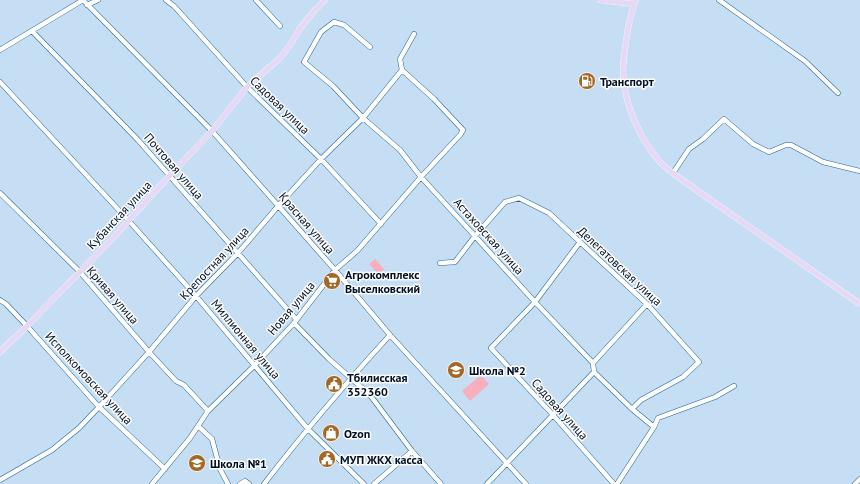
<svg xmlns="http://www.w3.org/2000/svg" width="860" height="484" font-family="'PT Sans',sans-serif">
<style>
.green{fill:#f8aebd}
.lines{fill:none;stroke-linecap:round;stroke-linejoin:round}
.minor-casing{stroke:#246496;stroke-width:5.5}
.major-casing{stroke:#fff;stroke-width:6}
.minor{stroke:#fff;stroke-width:4.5}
.major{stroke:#e6d9f5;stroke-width:5.5}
.labels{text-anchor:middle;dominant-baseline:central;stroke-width:3;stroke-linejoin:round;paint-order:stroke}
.poi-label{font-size:12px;font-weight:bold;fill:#001024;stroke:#fbfbfb;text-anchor:start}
.street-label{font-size:12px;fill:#001024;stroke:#fbfbfb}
</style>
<rect width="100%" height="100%" fill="#c5def4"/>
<path class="green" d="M 375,259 L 384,269 L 378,274 L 369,264 Z
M 481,375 L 489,384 L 470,401 L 462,391 Z"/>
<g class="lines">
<g class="minor-casing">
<path id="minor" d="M 83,0 L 212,131 L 335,270 L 390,335 L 526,484
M 166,0 L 174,6 L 247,87 L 321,159 L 381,224
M 256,0 L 280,26
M 719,0 L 805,61 L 838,93
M 87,5 L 98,0
M 32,31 L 138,140 L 296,319
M 370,47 L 344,25 L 334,22 L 321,32 L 304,62 L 333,86 L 363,118 L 400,150 L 421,177 L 535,302 L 593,363 L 594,372 L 632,409 L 654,427
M 0,50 L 83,0
M 0,82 L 129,221 L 196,296 L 308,429 L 364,484
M 673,173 L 689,149 L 703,139 L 724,119 L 753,144 L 769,152 L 786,145 L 791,145 L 823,162 L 860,171
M 0,193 L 80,272 L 149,352 L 176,381 L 184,385 L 208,411
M 580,242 L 535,302 L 491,348 L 553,415 L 614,484
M 440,263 L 455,262 L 475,236 L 505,202 L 519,198 L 549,213 L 580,242 L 647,304 L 699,362 L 683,377 L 641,400 L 632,409
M 0,300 L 6,304 L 27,326 L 99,407 L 165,469
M 294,323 L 329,359 L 370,395 L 412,451 L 441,484
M 593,363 L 647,304
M 198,426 L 212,439 L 220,469 L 228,484
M 0,480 L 52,450 L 79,428 L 99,407 L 149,352 L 196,296 L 238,253 L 279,205 L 321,159 L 363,118 L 402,70 L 400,59 L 414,34
M 152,484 L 190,438 L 208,411 L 254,366 L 294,323 L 335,270 L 357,251 L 421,177 L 460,135 L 463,130 L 434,99 L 402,70
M 240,484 L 245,481 L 249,484
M 264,484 C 304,432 346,383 390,335
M 374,484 L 412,451
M 487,484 L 594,372
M 617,484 L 654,427 L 658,418 L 715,397 L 734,386
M 855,484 L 860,479"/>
</g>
<g class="major-casing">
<path id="major" d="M 600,0 L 634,4
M 636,0 C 630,13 628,28 626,41 C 625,50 623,60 623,69 C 623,101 638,136 659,161 C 669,172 683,180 695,189 L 860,304
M 0,352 L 27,326 L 111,240 L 170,175 L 212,131 L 247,87 L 280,58 L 290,45 L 301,27 L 314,11 L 325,0"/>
</g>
<use href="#minor" class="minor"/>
<use href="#major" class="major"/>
</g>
<defs>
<g id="fuel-disc" transform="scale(0.9)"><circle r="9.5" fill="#a16826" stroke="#fbfbfb"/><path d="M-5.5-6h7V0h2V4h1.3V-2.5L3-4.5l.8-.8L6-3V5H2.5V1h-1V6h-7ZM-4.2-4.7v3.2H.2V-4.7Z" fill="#fff"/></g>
<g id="supermarket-disc" transform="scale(0.9)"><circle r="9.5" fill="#a16826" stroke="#fbfbfb"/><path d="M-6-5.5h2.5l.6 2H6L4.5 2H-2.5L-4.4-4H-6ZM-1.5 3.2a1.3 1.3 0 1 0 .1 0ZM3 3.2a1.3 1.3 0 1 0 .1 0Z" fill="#fff"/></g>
<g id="school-disc" transform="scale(0.9)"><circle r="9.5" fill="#a16826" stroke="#fbfbfb"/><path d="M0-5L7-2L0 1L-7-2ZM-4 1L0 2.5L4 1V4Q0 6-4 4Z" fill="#fff"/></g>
<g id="civic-disc" transform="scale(0.9)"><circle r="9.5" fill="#a16826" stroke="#fbfbfb"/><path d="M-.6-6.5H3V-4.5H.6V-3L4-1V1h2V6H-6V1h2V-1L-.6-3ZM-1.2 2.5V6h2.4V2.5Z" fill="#fff"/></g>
<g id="shop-disc" transform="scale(0.9)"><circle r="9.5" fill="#a16826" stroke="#fbfbfb"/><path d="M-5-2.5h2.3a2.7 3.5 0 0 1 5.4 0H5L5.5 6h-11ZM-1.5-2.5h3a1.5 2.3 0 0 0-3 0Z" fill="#fff"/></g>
</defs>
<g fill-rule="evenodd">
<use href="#fuel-disc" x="587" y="81"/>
<use href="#supermarket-disc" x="332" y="281"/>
<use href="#school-disc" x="456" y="370"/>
<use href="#civic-disc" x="334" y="384"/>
<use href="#shop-disc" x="331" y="433"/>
<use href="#civic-disc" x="327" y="459"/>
<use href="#school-disc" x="197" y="463"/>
</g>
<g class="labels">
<g class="poi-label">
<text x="600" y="81">Транспорт</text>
<text x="345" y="274">Агрокомплекс<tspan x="345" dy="14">Выселковский</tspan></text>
<text x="469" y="370">Школа №2</text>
<text x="347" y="377">Тбилисская<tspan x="347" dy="14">352360</tspan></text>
<text x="344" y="433">Ozon</text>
<text x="340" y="459">МУП ЖКХ касса</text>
<text x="210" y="463">Школа №1</text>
</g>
<g class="street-label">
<text transform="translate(280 105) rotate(44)">Садовая улица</text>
<text transform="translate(174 166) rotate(49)">Почтовая улица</text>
<text transform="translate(119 215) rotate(-47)">Кубанская улица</text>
<text transform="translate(307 223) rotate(49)">Красная улица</text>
<text transform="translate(489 236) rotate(48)">Астаховская улица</text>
<text transform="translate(214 263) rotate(-47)">Крепостная улица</text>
<text transform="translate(620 266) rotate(43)">Делегатовская улица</text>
<text transform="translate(113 295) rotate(49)">Кривая улица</text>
<text transform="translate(291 308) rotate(-50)">Новая улица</text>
<text transform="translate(246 339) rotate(50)">Миллионная улица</text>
<text transform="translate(89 378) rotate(47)">Исполкомовская улица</text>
<text transform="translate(560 409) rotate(48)">Садовая улица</text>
</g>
</g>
</svg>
